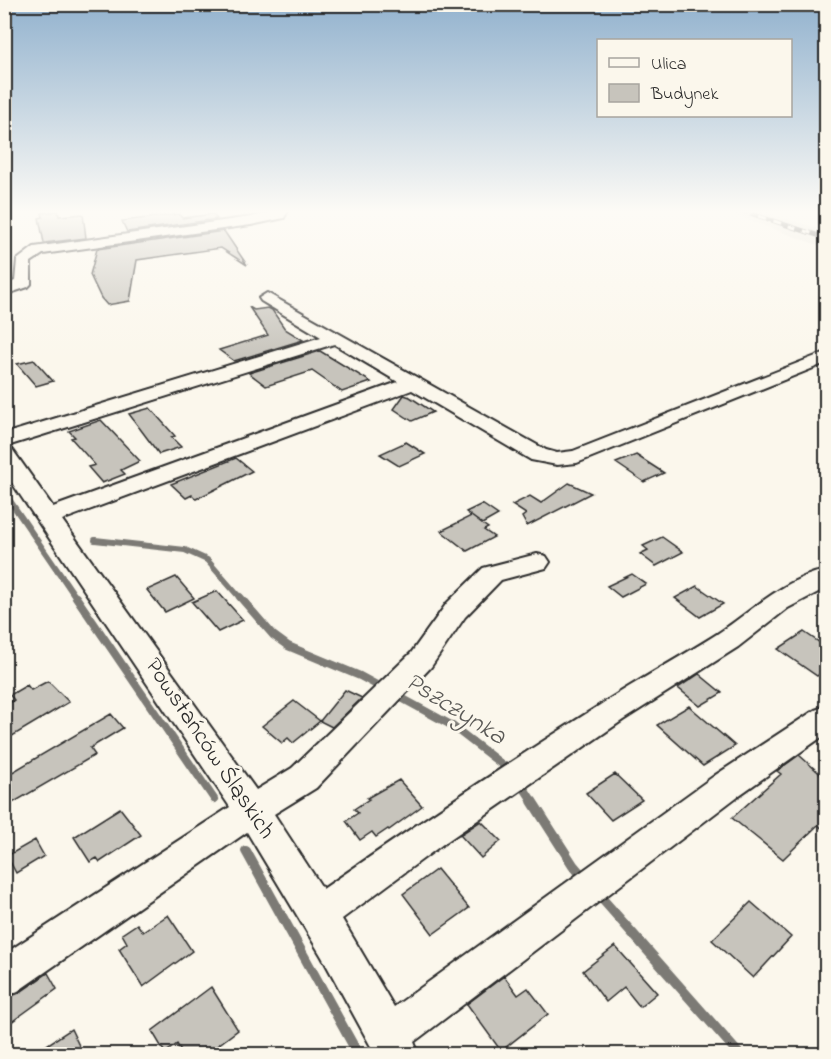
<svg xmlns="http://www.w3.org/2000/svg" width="831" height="1059" font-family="'Indie Flower',sans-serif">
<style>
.built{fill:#ebe8de}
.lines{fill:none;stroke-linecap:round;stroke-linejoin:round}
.stream-far2{stroke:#7b7a75;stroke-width:6}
.stream-far1{stroke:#7b7a75;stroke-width:8}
.stream{stroke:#7b7a75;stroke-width:10}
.building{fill:#c7c4bc;stroke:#2b2b2b;stroke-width:1.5}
.minor-casing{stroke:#2b2b2b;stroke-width:4}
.minor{fill:#fbf7ec;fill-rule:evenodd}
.rail-casing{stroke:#2b2b2b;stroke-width:4.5}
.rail{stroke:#fbf7ec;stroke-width:3;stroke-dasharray:8;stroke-linecap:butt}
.labels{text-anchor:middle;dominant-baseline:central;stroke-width:6;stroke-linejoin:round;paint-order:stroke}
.near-street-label{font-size:24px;fill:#2b2b2b;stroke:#fbf7ec}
.near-water-label{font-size:26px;font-style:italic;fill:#5a5956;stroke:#fbf7ec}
</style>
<rect width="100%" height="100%" fill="#fbf7ec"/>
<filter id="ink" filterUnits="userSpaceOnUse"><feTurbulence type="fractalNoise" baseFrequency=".0167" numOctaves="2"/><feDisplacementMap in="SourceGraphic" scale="12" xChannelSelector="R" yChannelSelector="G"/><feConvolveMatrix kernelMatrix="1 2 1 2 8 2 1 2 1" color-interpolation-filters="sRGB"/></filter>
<g filter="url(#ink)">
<path class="built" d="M 724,211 L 761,211 L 826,231 L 826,248 Z"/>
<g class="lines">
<path class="stream-far2" d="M 4,492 L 77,599
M 95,540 L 185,550 L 207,560 L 241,599"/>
<path class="stream-far1" d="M 76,597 L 214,799
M 240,597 L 273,635 L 288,646 L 360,676 L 384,689
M 396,695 L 451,725 L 509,770
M 520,782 L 533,802"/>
<path class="stream" d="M 532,801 L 573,865 L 584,878
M 246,851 L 358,1054
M 597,893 L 739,1054"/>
</g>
<path class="building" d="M 58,211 L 59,216 L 83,214 L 86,238 L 44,243 L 39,218 L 43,217 L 42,213 Z
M 179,214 L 182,218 L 213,214 L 217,219 L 127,232 L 122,221 Z
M 224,231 L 247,265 L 221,248 L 137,260 L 130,301 L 107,305 L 101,298 L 90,275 L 97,249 Z
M 249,307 L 254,310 L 268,308 L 272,310 L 285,329 L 303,340 L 234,361 L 219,350 L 268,335 Z
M 320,351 L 371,382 L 342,392 L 312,371 L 266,386 L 249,373 Z
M 34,360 L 53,381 L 36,386 L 17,364 Z
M 404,395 L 410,397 L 433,412 L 412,421 L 394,409 Z
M 150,408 L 175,436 L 171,437 L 181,447 L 159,454 L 129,414 Z
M 101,420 L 140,461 L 121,470 L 125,474 L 102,483 L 88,467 L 95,465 L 71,438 L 75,437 L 69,431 Z
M 406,442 L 425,454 L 399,466 L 380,454 Z
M 636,455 L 664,473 L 644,482 L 616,463 Z
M 236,458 L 252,471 L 196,499 L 192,495 L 186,498 L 171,484 Z
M 569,483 L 591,493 L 527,526 L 522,517 L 526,514 L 512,505 L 530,496 L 541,503 Z
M 482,504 L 498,515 L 482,524 L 466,512 Z
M 471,516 L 488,528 L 484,530 L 494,537 L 467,551 L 441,531 Z
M 662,537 L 683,552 L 656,566 L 640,554 L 648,550 L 643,546 Z
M 632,574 L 646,584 L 621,597 L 607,586 Z
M 176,577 L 194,598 L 165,612 L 147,590 Z
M 697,586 L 723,604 L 700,617 L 675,598 Z
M 217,591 L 243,620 L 218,632 L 192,602 Z
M 804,632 L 826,647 L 826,669 L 817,676 L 778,649 Z
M 699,674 L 722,693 L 700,706 L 678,688 Z
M 48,681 L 69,702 L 4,741 L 4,706 L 14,700 L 10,695 L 27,685 L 31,690 Z
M 345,690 L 362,698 L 332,727 L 320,721 Z
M 294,701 L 320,721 L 293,743 L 288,738 L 282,743 L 262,726 Z
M 689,706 L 735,746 L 703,766 L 657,725 Z
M 111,714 L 123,728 L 90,748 L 95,755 L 4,808 L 4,777 Z
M 799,755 L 826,779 L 826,832 L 818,825 L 783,859 L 732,818 L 781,774 L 777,771 Z
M 615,774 L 642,800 L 611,820 L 586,793 Z
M 399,780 L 422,806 L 389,830 L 388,829 L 376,837 L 372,832 L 360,840 L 346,821 L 358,813 L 354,809 L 369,799 L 367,798 Z
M 120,808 L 141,835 L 100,862 L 97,858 L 90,862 L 74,837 Z
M 481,821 L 501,841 L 481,858 L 460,835 Z
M 35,840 L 44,856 L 16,873 L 7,856 Z
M 437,869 L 469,908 L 433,934 L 403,894 Z
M 751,902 L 791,937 L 753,978 L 712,940 Z
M 168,915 L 192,951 L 143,987 L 119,949 L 127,943 L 122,934 L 137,924 L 143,932 Z
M 615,946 L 657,993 L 640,1007 L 624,987 L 606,1002 L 583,971 Z
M 48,973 L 57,989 L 10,1023 L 4,1012 L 4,999 L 19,993 Z
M 504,976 L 518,995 L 528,988 L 548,1014 L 501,1051 L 467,1004 Z
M 211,987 L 238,1030 L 206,1054 L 183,1054 L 177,1044 L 165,1053 L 152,1031 Z
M 71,1029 L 83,1054 L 33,1054 Z"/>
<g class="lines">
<g class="minor-casing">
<path id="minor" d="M 275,211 L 288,211 L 284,218 L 251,225 L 43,254 L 31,262 L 31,284 L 28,287 L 4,295 L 4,285 L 15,281 L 17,260 L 34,247 L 251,217 Z
M 267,293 L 546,450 L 557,453 L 573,451 L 826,352 L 826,363 L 577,463 L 557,465 L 531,460 L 412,390 L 62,520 L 256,790 L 292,768 L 411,653 L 447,603 L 483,568 L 537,554 L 546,556 L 550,562 L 546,568 L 501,580 L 465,617 L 431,667 L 316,788 L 274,814 L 323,889 C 414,826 506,764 600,705 C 638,680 679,658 717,634 C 752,611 785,578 826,570 L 826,588 L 788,608 L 738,647 L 623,720 L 443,844 L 342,919 L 394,1007 L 714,776 L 815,710 L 826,706 L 826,734 L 738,796 L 414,1042 L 419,1054 L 375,1054 L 322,957 L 247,832 L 18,991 L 4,997 L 4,954 L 230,807 L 4,471 L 4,448 L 12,449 L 53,507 L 398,382 L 334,344 L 4,447 L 4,434 L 321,337 L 261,301 L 259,298 Z"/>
</g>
<use href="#minor" class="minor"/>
<g class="rail-casing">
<path id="rail" d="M 743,211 L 826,238"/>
</g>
<use href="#rail" class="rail"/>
</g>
</g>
<linearGradient id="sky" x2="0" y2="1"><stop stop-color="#92b2ce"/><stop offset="0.59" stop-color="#fdfbf6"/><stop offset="1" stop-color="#fdfbf6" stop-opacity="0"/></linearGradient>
<rect width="831" height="359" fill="url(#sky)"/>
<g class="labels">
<g class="near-street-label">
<text transform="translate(209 749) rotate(56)">Powstańców Śląskich</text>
</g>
<g class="near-water-label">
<text transform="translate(455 710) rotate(32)">Pszczynka</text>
</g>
</g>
<rect width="831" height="1059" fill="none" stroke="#fbf7ec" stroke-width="24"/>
<rect x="12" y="12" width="807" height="1035" fill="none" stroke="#2b2b2b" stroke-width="2" filter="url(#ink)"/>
<rect x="597" y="39" width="195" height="78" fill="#fbf7ec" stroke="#a8a59f" stroke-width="1.5"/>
<rect x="609" y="58" width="30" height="9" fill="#fbf7ec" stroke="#a8a59f" stroke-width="1.5"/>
<text x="651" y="69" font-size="18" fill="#2b2b2b">Ulica</text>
<rect x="609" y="84" width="30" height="18" fill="#c7c4bc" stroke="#a8a59f" stroke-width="1.5"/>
<text x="651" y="99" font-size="18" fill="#2b2b2b">Budynek</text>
</svg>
